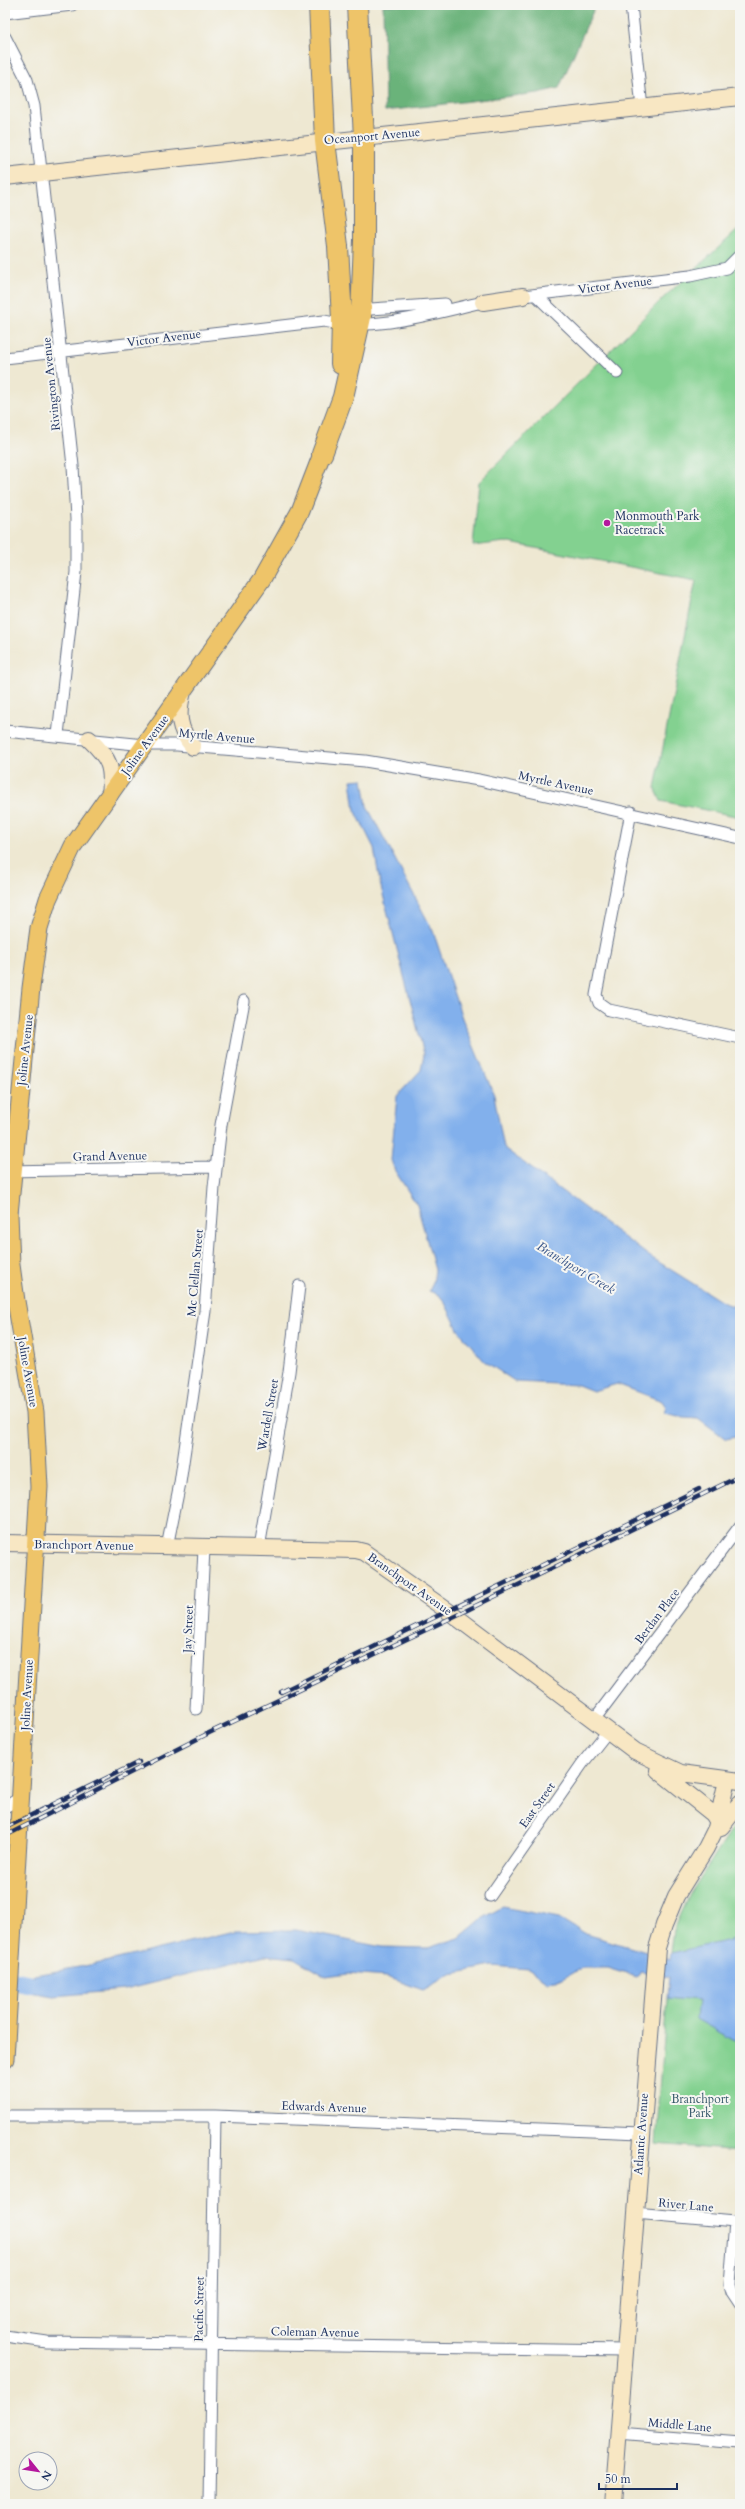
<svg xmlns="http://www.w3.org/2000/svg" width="745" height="2509" font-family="Cardo,serif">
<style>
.green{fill:#83d190;stroke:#4f8077}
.forest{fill:#6ab37a;stroke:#42716c}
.water{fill:#82b0ec;stroke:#4e70a5}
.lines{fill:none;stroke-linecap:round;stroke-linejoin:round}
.river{stroke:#82b0ec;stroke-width:19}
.street-casing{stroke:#657087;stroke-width:13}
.secondary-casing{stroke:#657087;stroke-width:18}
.primary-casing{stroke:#657087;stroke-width:19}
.highway-casing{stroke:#657087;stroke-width:22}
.street{stroke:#fff;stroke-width:11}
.secondary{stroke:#f8e7c3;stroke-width:16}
.primary{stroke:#eec469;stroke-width:17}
.highway{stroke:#eec469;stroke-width:20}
.rail-casing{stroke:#1b2f5e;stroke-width:4.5}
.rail{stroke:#f6f6f2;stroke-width:3;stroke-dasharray:9;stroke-linecap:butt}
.poi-dot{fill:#b5179e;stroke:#f6f6f2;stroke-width:1.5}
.labels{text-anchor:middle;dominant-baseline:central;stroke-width:4;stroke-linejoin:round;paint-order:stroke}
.street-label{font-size:12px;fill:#1b2f5e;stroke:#f6f6f2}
.poi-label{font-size:12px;fill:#1b2f5e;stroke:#f6f6f2;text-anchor:start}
.park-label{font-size:12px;fill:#35586a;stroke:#f6f6f2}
.water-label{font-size:13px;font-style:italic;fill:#3a5689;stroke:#f6f6f2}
</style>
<rect width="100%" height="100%" fill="#f6f6f2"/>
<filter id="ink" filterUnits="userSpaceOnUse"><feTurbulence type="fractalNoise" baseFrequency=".025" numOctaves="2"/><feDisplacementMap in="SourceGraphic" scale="8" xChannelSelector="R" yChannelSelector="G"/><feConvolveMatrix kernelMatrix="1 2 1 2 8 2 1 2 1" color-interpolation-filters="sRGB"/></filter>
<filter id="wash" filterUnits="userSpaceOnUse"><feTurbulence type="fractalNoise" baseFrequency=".012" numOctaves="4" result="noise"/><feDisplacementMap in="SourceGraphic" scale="16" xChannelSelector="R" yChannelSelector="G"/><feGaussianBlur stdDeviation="0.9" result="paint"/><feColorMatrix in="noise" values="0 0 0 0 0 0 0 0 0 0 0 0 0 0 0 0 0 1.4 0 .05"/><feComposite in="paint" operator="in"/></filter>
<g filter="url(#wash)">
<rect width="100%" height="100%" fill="#eee8d2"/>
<path class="green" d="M 740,228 L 740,817 L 661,801 L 655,788 L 696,580 L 505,542 L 473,546 L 479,482 L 660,301 Z
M 740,1816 L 740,1938 L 671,1953 L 674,1930 L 690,1894 Z
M 667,1998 L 699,2001 L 697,2019 L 740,2044 L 740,2151 L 656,2144 Z"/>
<path class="forest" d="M 383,5 L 592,5 L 593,11 L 559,88 L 538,93 L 385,111 Z"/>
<path class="water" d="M 363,779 L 367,806 L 433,931 L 462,1018 L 494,1095 L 504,1148 L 649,1256 L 724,1303 L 740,1308 L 740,1436 L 726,1439 L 698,1418 L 683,1417 L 664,1413 L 666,1407 L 662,1401 L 617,1384 L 593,1391 L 578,1385 L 516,1382 L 484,1361 L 459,1331 L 444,1301 L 439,1295 L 429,1291 L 433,1283 L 435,1270 L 417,1205 L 395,1171 L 391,1160 L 397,1096 L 421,1070 L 424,1054 L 380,883 L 374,848 L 355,810 L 351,780 Z
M 503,1907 L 559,1918 L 585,1934 L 670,1959 L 671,1953 L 740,1938 L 740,2044 L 696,2019 L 698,2001 L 667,1998 L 669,1977 L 642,1972 L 636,1977 L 607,1968 L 581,1968 L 562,1979 L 546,1981 L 528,1969 L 492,1966 L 451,1974 L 423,1990 L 387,1977 L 348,1974 L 326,1977 L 294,1958 L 265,1955 L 124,1990 L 54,1996 L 28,1992 L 29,1976 L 96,1964 L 235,1931 L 296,1930 L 382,1947 L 428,1948 L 459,1938 L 484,1917 Z"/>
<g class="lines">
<path class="river" d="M 5,1979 L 29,1984"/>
</g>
</g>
<g filter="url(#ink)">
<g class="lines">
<g class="street-casing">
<path id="street" d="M 631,5 L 642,108
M 5,13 L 72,5
M 5,37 L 27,80 L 34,106 L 73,466 L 76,519 L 76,572 L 58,735
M 536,295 L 617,373
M 523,296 L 690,276 L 727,268 L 740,255
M 356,310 L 445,304
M 5,358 L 324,321 C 375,332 433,313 483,302
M 5,731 L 145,745 L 177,745 L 365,761 L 479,780 L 740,838
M 631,812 L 596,995 L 599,1003 L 609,1010 L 740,1038
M 8,1171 L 215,1167
M 167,1547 L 180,1483 L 205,1311 L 214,1187 L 221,1125 L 244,1001
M 259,1548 L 289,1372 L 299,1286
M 196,1709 L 204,1549
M 593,1721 L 740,1526
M 5,1807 L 20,1798
M 490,1896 L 582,1764 L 608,1731
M 5,2116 L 215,2116 L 641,2133
M 635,2213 L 735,2222
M 740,2222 L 735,2222 L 730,2285 L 732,2292 L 740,2304
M 5,2336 L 47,2342 L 624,2350
M 618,2433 L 740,2443
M 209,2504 L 215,2116"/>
</g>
<g class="secondary-casing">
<path id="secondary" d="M 5,177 L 740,97
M 483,302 L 523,296
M 183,692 C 177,714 178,729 193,747
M 89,739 C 110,759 113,767 110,795
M 5,1543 L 356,1550 L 364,1552 L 455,1616 L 635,1751 L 681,1773 L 740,1781
M 658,1770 L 713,1814 L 718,1822
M 721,1827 L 740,1803
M 613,2504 L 657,1948 L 664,1925 L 676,1896 L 706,1848 L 716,1828 L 727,1780"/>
</g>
<g class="primary-casing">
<path id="primary" d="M 5,2059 L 39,1487 L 35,1412 L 16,1301 L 11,1265 L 9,1214 L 31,988 L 39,928 L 48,899 L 73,846 L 262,579 L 300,511 L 322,454"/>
</g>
<g class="highway-casing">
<path id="highway" d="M 319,5 L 325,141 L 338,246 L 342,319 L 341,364
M 322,454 L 343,397 L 361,317 L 364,240 L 364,138 L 357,5"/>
</g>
<use href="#street" class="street"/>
<use href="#secondary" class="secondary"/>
<use href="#primary" class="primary"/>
<use href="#highway" class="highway"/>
<g class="rail-casing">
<path id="rail" d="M 281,1692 L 699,1489
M 5,1828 L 139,1762
M 5,1836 L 209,1733 L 455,1616 L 740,1476"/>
</g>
<use href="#rail" class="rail"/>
</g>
</g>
<circle class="poi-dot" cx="607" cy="523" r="4"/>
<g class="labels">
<g class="street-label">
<text transform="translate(372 136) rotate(-5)">Oceanport Avenue</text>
<text transform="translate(615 285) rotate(-7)">Victor Avenue</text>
<text transform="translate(164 338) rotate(-7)">Victor Avenue</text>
<text transform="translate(51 384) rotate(-96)">Rivington Avenue</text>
<text transform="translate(217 736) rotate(5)">Myrtle Avenue</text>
<text transform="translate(145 745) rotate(-54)">Joline Avenue</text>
<text transform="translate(556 783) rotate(12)">Myrtle Avenue</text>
<text transform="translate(25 1050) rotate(-84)">Joline Avenue</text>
<text transform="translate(110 1156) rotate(-1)">Grand Avenue</text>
<text transform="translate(195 1273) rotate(-85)">Mc Clellan Street</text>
<text transform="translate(28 1372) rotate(80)">Joline Avenue</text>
<text transform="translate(268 1415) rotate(-80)">Wardell Street</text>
<text transform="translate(84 1545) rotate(1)">Branchport Avenue</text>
<text transform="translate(410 1584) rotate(35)">Branchport Avenue</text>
<text transform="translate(657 1616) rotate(-53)">Berdan Place</text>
<text transform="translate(188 1629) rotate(-88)">Jay Street</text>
<text transform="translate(27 1695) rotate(-87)">Joline Avenue</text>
<text transform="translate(537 1805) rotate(-55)">East Street</text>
<text transform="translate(324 2107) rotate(2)">Edwards Avenue</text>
<text transform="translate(641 2134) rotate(-86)">Atlantic Avenue</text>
<text transform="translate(686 2205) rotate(5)">River Lane</text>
<text transform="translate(199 2309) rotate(-89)">Pacific Street</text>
<text transform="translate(315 2332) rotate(1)">Coleman Avenue</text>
<text transform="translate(680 2425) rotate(5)">Middle Lane</text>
</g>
<g class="poi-label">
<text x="615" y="516">Monmouth Park<tspan x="615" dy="14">Racetrack</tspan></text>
</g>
<g class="park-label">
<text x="700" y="2099">Branchport<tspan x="700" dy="14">Park</tspan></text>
</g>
<g class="water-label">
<text transform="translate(576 1268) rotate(31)">Branchport Creek</text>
</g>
</g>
<rect width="745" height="2509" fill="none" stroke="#f6f6f2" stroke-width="20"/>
<g transform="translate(38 2471) rotate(120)"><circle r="19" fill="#f6f6f2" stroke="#9ea6b7"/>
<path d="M0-3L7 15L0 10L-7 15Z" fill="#b5179e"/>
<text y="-6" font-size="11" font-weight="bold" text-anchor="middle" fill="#1b2f5e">N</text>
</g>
<path d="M599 2483v6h78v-6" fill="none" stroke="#1b2f5e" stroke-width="2"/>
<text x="605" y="2483" font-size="12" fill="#1b2f5e" stroke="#f6f6f2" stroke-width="3" paint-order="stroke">50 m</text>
</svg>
